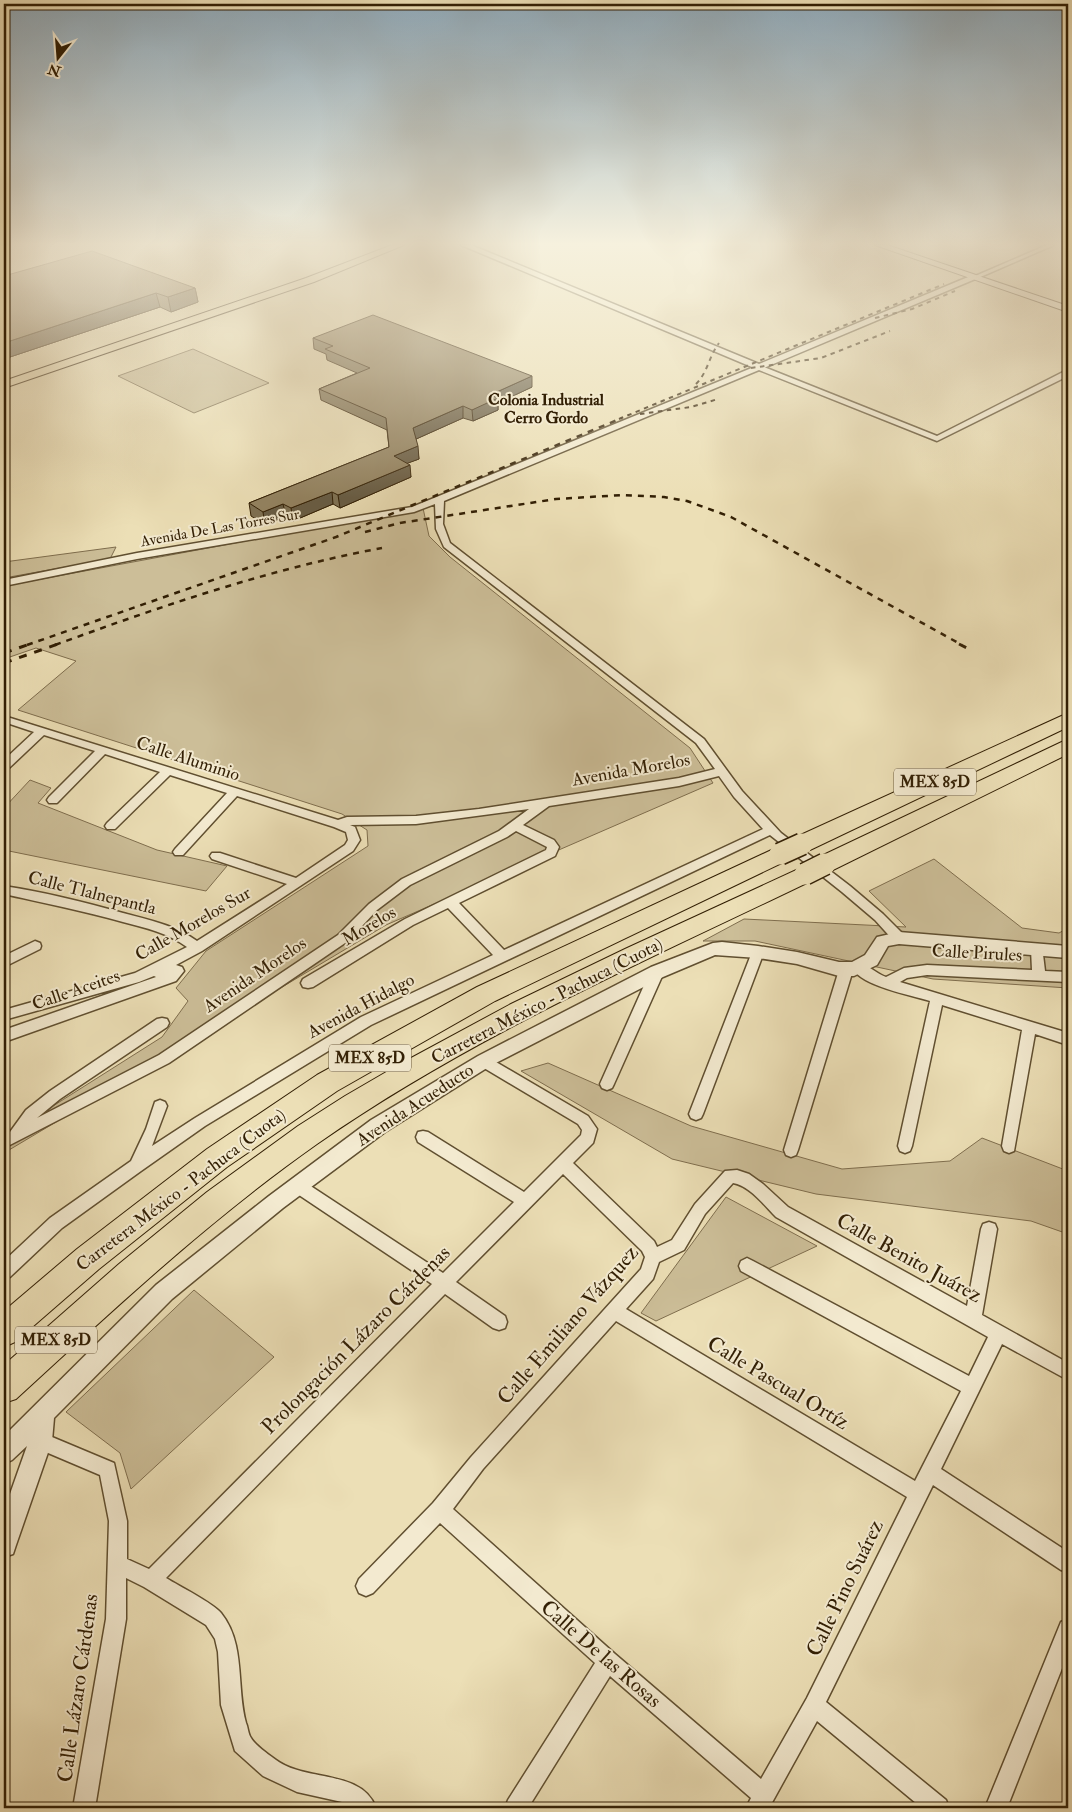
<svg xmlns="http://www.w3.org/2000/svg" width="1072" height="1812" font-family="'IM FELL Double Pica',serif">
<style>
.green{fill:#ccbe98;stroke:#7f6e4e}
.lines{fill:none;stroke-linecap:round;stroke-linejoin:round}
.minor-casing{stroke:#604f30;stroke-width:3}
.tertiary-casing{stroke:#604f30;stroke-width:3}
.secondary-casing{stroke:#321f04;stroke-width:2}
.primary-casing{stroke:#321f04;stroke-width:2}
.motorway-casing{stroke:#321f04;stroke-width:2}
.minor{fill:#f3ead0;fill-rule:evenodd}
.tertiary{fill:#f3ead0;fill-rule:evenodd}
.secondary{fill:#f3ead0;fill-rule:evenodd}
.primary{fill:#ecdfb6;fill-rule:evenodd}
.motorway{fill:#ecdfb6;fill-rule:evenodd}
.rail-far2{stroke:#321f04;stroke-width:2;stroke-dasharray:4.5 4.5;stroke-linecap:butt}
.rail-far1{stroke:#321f04;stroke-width:2.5;stroke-dasharray:6 6;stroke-linecap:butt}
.rail{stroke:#321f04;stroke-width:3;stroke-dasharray:8 8;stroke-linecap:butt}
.motorway-bridge-casing{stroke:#321f04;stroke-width:24;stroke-linecap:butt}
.motorway-bridge{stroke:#ecdfb6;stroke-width:21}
.wall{fill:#7e7153;stroke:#321f04}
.shaded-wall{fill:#675c44;stroke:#321f04}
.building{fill:#938361;stroke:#321f04}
.labels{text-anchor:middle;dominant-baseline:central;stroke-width:4;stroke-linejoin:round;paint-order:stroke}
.far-street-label{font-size:15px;fill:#321f04;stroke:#f3ead0}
.far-neighbourhood-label{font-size:16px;font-weight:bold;fill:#321f04;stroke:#f3ead0}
.shield{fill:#f3ead0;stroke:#6c5c41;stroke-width:1}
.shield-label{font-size:16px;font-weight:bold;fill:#321f04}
.street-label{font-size:18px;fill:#321f04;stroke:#f3ead0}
.near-street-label{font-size:21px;fill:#321f04;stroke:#f3ead0}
</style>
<rect width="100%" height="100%" fill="#ecdfb6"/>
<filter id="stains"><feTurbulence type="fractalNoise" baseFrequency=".004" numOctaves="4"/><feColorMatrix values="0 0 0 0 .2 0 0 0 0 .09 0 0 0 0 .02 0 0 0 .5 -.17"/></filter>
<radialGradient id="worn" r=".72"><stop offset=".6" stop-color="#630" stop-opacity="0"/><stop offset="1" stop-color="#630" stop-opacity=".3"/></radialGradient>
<path class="green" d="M 193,349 L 269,383 L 194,413 L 118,376 Z
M 423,508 L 429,536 L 450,557 L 690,748 L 713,783 L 386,925 L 4,1153 L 4,1142 L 53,1106 L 162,1037 L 188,1001 L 176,988 L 206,951 L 368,846 L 367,830 L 342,814 L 18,710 L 76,661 L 36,648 L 4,659 L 4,586 Z
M 116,547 L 110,559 L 4,578 L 4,562 Z
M 30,780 L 51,788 L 38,803 L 157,850 L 227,866 L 206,891 L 4,850 L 4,808 Z
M 934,859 L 1022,928 L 1059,933 L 1068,928 L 1068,988 L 933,979 L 755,941 L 703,941 L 744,919 L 906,927 L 869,891 Z
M 548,1063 L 691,1126 L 842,1169 L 950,1161 L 982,1138 L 1068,1171 L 1068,1234 L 1031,1221 L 816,1194 L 672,1159 L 521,1071 Z
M 726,1197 L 817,1246 L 656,1321 L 641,1313 Z
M 194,1290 L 274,1357 L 131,1489 L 120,1453 L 66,1412 Z"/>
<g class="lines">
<g class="minor-casing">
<path id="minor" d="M 1047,245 L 1054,245 L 978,278 L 973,277 Z
M 759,365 L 937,436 L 1065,371 L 1068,371 L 1068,376 L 937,441 L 759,370 L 444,501 L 443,524 L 450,543 L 704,739 L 742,791 L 781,833 L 850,886 L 883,914 L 904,935 L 905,938 L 904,941 L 894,941 L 875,920 L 842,892 L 770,835 L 371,1025 L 205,1126 L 141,1171 L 62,1228 L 10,1277 L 4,1280 L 4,1261 L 50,1218 L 131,1161 L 146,1129 L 155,1102 L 160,1100 L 165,1102 L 167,1106 L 152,1146 L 195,1118 L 361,1017 L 493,955 L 448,908 L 413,925 L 313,987 L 308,988 L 303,987 L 301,983 L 303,979 L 405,919 L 546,850 L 547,847 L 516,831 L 507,837 L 410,885 L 377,910 L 348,941 L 169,1063 L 4,1148 L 4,1135 L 10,1132 L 26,1110 L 50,1091 L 157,1019 L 162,1018 L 167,1019 L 169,1023 L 167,1027 L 60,1099 L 37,1118 L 159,1055 L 338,935 L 369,904 L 402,879 L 499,831 L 529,809 L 416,824 L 350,825 L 355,827 L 360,840 L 353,851 L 202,951 L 176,965 L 182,967 L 184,971 L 176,981 L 4,1042 L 4,1030 L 156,977 L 154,976 L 139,982 L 4,1020 L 4,1010 L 135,973 L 187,947 C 168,933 146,928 123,922 C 84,911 44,903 4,894 L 4,886 C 44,892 84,902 123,913 C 149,920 175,925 197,941 L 287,884 L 212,859 L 210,856 L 212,853 L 220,853 L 296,878 L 345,845 L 348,840 L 346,832 L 334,827 L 237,796 L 183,855 L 175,855 L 173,852 L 175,849 L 227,793 L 170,775 L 115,829 L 107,829 L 105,826 L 107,823 L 160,772 L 105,754 L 57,803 L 49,803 L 47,800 L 49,797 L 95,751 L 44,735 L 8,769 L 4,770 L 4,760 L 34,732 L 4,722 L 4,716 L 338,820 L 347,817 L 416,816 L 479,809 L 679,778 L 715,769 L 696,743 L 444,547 L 436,529 L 435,504 L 414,512 L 137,559 L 4,586 L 4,580 L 137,553 L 412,507 ZM 719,776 L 734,797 L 763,829 L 504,950 L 459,903 L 555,856 L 559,847 L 554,840 L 523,825 L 549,806 L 679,786 Z
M 35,941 L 40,943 L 41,946 L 40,949 L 4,967 L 4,956 Z
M 1037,944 L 1042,946 L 1045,971 L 1068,972 L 1068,982 L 927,975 L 907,978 L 900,982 L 1068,1033 L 1068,1045 L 1035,1034 L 1014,1151 L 1009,1153 L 1004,1151 L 1002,1146 L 1022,1030 L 942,1005 L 912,1146 L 910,1151 L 905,1153 L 900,1151 L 898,1146 L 930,1001 C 910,995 862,986 852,968 L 854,964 C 865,961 876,974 886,977 L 904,968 L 927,965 L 1032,970 L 1031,949 L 1032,946 Z
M 758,947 L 763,949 L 764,952 L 703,1114 L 701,1118 L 696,1120 L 691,1118 L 689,1114 L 752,952 L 753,949 Z
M 846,965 L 851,966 L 853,970 L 798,1150 L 796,1155 L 791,1157 L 786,1155 L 784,1150 L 839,970 L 841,966 Z
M 657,967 L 662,968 L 664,972 L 614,1084 L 612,1088 L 607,1090 L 602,1088 L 600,1084 L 650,972 L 652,968 Z
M 484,1055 L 588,1116 L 597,1129 L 593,1143 L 573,1163 L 654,1241 L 657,1247 L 672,1240 L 695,1204 L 725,1171 L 737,1170 L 749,1174 L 763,1184 L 788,1207 L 967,1306 L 981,1229 L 983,1224 L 989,1222 L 995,1224 L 997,1229 L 982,1315 L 1068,1363 L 1068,1380 L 1002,1344 L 941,1469 L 1068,1552 L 1068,1572 L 1061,1570 L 933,1485 L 826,1702 L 946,1800 L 949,1808 L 922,1808 L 817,1721 L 769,1808 L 746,1808 L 751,1798 L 610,1676 L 528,1808 L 505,1808 L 508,1800 L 595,1663 L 440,1523 L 373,1593 L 366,1596 L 359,1593 L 356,1586 L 359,1579 L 433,1503 L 471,1457 L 641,1269 L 645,1257 L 642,1251 L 563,1174 L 456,1282 L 505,1316 L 507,1322 L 505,1328 L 499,1330 L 493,1328 L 445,1294 L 166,1578 C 179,1586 213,1603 221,1613 C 246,1644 236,1687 246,1723 C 248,1727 248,1734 251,1738 C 255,1745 269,1755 276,1760 C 305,1782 362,1769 376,1808 L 349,1808 L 342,1802 L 297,1792 L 263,1776 L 235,1751 L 221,1705 L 218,1652 L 215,1639 L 206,1625 L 144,1587 L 126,1578 L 126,1619 L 95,1808 L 73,1808 L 106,1619 L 109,1521 L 100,1475 L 34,1447 L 31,1441 L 34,1435 L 40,1432 L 114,1463 L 127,1521 L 127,1559 L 149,1569 L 432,1284 L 293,1191 L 290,1186 L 293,1181 L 298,1179 L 303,1181 L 443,1273 L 514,1202 L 418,1142 L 416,1137 L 418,1132 L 423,1131 L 428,1132 L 524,1192 L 581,1135 L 582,1130 L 578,1124 L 479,1065 L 477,1061 L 479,1057 ZM 733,1183 C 750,1186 765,1206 776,1217 L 988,1337 L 969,1376 L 753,1261 L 747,1258 L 741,1261 L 739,1266 L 741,1271 L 961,1391 L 915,1481 L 626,1309 L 653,1279 L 659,1262 L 684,1250 L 705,1214 ZM 616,1321 L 907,1497 L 807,1698 L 761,1779 L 615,1654 L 453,1509 L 483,1469 Z
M 1068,1619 L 1068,1653 L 1007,1808 L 985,1808 L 1061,1622 Z"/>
</g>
<g class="tertiary-casing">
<path id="tertiary" d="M 461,245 L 471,245 L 759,364 L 973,275 L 980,277 L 759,370 Z
M 899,932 L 1068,946 L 1068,958 L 899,944 L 888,946 L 877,965 L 854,976 L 839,976 L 797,964 L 758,958 L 715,955 L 663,977 L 490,1066 L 385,1132 L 283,1208 L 172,1299 L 54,1418 L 52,1441 L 16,1545 L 13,1554 L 4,1557 L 4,1511 L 27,1446 L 12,1460 L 4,1464 L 4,1436 L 156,1285 L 269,1196 L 371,1120 L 478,1056 L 651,967 L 713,943 L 722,942 L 758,946 L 797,952 L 839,962 L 852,962 L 865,955 L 877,937 Z"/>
</g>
<g class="secondary-casing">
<path id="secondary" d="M 875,245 L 887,245 L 1068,306 L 1068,312 Z"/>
</g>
<g class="primary-casing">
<path id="primary" d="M 392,245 L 404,245 L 314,282 L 4,388 L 4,381 L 306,278 Z"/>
</g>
<g class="motorway-casing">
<path id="motorway" d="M 1068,713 L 1068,727 L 810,850 L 802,852 L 794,850 L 791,844 L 794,838 Z
M 1068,739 L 1068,754 L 833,870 L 825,872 L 817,870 L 814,864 L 817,858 Z
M 780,846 L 788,848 L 791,854 L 788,860 L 495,1001 L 337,1091 L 227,1167 L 99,1269 L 15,1342 L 4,1347 L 4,1311 L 77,1249 L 207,1149 L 317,1075 L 477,987 Z
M 805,866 L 813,868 L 817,874 L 813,880 C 645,961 470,1037 317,1144 C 209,1220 113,1310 16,1399 L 4,1403 L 4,1365 L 119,1264 L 207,1192 L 298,1126 L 345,1096 L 400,1064 L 511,1004 L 625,949 Z"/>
</g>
<use href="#minor" class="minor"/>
<use href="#tertiary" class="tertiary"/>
<use href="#secondary" class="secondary"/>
<use href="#primary" class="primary"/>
<use href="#motorway" class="motorway"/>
<path class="rail-far2" d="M 875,318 L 912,309 L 955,291
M 751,368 L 821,358 L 890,331
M 696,384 C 708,372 709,356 719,343
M 640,414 L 691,407 L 718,399
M 619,419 L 944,284"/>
<path class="rail-far1" d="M 365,532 L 400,523 L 556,499 L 623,495 L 664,497 L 687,501 L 731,517 L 962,645
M 27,645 L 336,537 L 622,418
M 55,645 C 162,606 269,569 382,548"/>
<path class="rail" d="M 959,644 L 967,648
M 4,653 L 30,644
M 4,663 L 58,644"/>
<g class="motorway-bridge-casing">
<path id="motorway-bridge" d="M 780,854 L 802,844
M 805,874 L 825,864"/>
</g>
<use href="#motorway-bridge" class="motorway-bridge"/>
</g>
<path class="wall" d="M 4,276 L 195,288 L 198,302 L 171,312 L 160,307 L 4,359 Z
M 313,338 L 532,387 L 498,403 L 498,410 L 473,421 L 463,418 L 416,439 L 419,459 L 407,463 L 411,477 L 340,508 L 333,504 L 293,521 L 286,516 L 265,525 L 251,516 L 249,503 L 389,447 L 387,430 L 321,400 L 319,389 L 357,373 L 327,360 L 326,354 L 314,349 Z"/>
<path class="shaded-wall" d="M 195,288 L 198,302 L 171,312 L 168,297 Z
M 156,293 L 160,307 L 4,359 L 4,343 Z
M 532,376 L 532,387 L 498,403 L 498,410 L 473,421 L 472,410 L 490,395 Z
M 463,406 L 463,418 L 414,440 L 413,428 Z
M 418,446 L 419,459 L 395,468 L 394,456 Z
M 410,465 L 411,477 L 340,508 L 338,495 Z
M 332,492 L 333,504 L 293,521 L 291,508 Z
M 283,504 L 286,516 L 265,525 L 263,512 Z"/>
<path class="building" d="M 92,251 L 195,288 L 168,297 L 156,293 L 4,343 L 4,276 Z
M 373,315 L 532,376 L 490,395 L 498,398 L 472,410 L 463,406 L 413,428 L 418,446 L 394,456 L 410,465 L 338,495 L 332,492 L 291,508 L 283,504 L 263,512 L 249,503 L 389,447 L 386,418 L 319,389 L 370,368 L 325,349 L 333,346 L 313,338 Z"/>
<linearGradient id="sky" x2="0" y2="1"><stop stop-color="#90abbc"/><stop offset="0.49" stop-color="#f6f1de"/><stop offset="1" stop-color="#f6f1de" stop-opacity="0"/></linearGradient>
<rect width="1072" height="498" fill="url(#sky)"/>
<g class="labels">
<g class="far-street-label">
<text transform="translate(220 528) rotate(-10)">Avenida De Las Torres Sur</text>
</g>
<g class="far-neighbourhood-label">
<text x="546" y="400">Colonia Industrial<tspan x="546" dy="18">Cerro Gordo</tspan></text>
</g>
<g class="shield">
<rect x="894" y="768.5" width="82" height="27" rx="4"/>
<rect x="329" y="1044.5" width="82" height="27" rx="4"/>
<rect x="15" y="1326.5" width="82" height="27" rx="4"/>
</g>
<g class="shield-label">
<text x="935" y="782">MEX 85D</text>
<text x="370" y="1058">MEX 85D</text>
<text x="56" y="1340">MEX 85D</text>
</g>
<g class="street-label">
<text transform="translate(188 759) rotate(18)">Calle Aluminio</text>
<text transform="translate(631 770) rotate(-10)">Avenida Morelos</text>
<text transform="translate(92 893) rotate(14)">Calle Tlalnepantla</text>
<text transform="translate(193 924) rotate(-30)">Calle Morelos Sur</text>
<text transform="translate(369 926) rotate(-31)">Morelos</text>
<text transform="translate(977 953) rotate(3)">Calle Pirules</text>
<text transform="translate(255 975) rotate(-34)">Avenida Morelos</text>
<text transform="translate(76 990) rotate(-19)">Calle Aceites</text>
<text transform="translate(547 1001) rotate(-27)">Carretera México - Pachuca (Cuota)</text>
<text transform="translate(361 1006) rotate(-28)">Avenida Hidalgo</text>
<text transform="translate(415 1105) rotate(-33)">Avenida Acueducto</text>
<text transform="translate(181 1190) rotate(-37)">Carretera México - Pachuca (Cuota)</text>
</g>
<g class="near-street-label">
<text transform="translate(909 1258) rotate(29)">Calle Benito Juárez</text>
<text transform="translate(568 1325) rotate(-49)">Calle Emiliano Vázquez</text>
<text transform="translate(356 1340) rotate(-45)">Prolongación Lázaro Cárdenas</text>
<text transform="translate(778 1383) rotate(31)">Calle Pascual Ortíz</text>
<text transform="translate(845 1588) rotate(-64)">Calle Pino Suárez</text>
<text transform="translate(601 1654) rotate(41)">Calle De las Rosas</text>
<text transform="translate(78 1688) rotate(-82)">Calle Lázaro Cárdenas</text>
</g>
</g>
<rect width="1072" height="1812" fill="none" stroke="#ecdfb6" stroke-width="20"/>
<rect x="5" y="5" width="1062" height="1802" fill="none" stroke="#321f04" stroke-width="2.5"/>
<rect x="10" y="10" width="1052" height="1792" fill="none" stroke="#321f04"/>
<g transform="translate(58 58) rotate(197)" stroke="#f3ead0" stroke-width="4" paint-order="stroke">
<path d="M0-4L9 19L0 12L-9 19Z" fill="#321f04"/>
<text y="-8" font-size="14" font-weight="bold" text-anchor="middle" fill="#321f04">N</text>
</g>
<rect width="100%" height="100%" filter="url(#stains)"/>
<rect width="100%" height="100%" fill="url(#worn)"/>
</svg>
